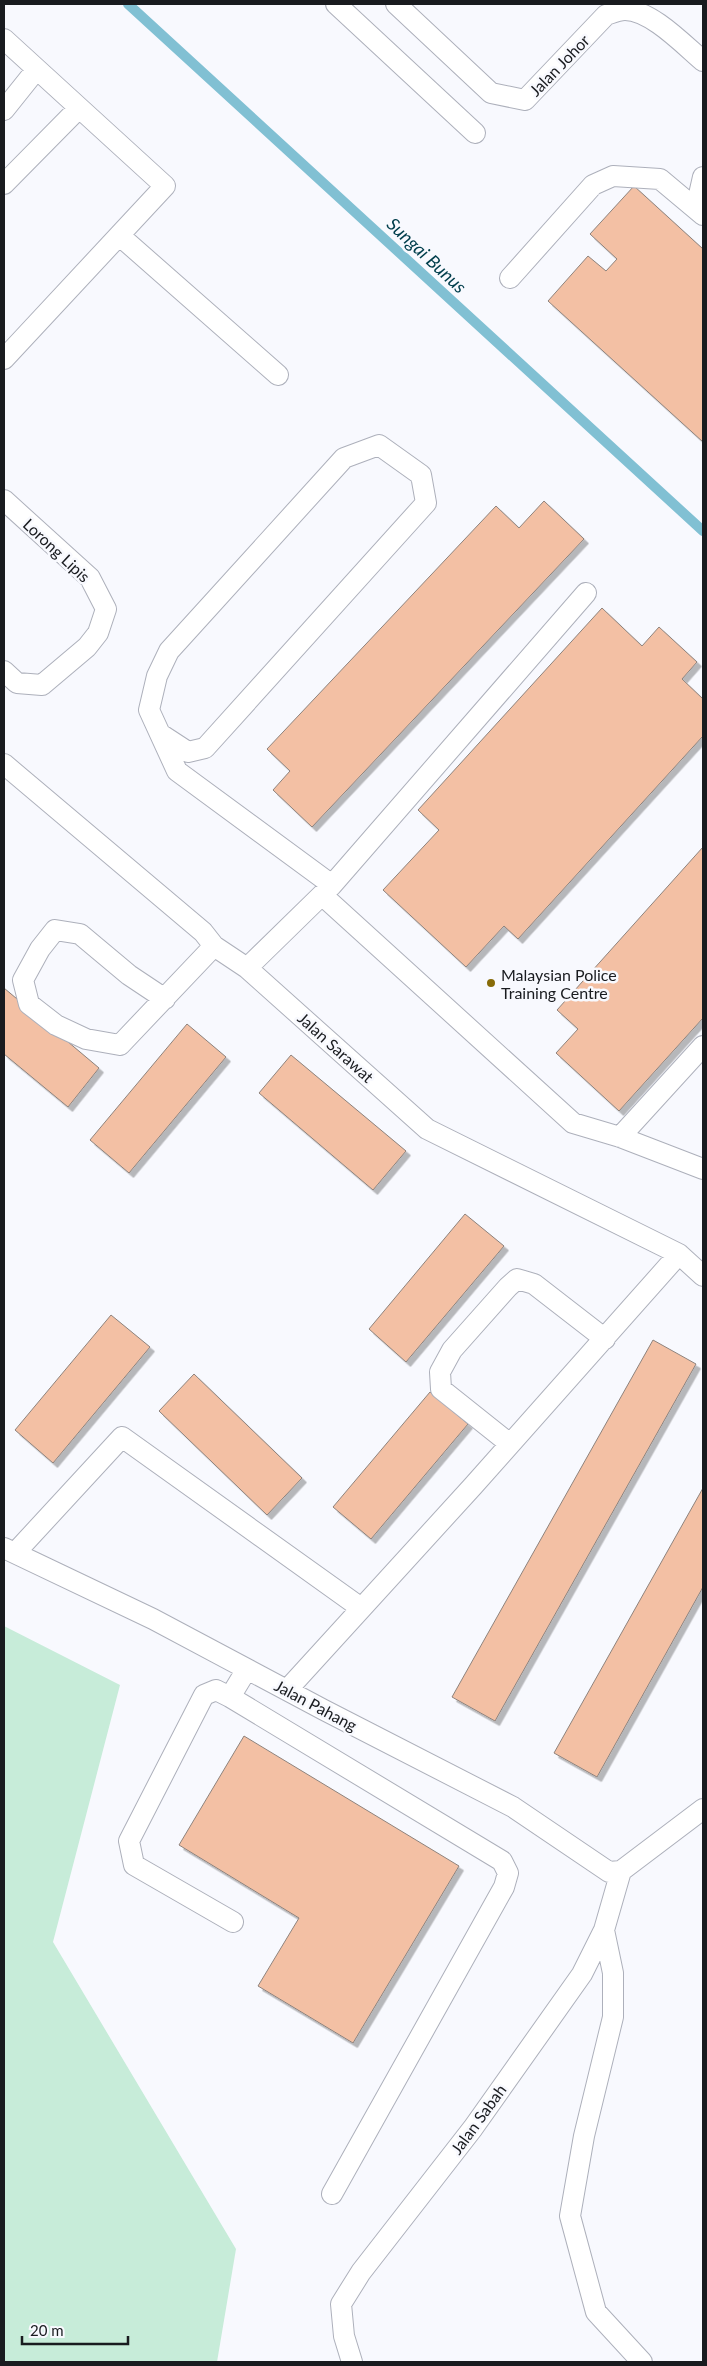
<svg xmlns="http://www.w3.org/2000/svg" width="707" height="2366" font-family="Lato,sans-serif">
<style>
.green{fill:#c7ecd9}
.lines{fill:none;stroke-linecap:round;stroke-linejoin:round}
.stream{stroke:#81c0d3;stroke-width:10}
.building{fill:#f3c0a4;stroke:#8e837d;filter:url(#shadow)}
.lane-casing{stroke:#adb0bb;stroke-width:22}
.lane{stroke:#fff;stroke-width:20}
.poi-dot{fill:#876b08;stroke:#f8f9fe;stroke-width:2}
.labels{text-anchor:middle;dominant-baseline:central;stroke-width:5;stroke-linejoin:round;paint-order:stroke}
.street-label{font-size:16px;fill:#191b1f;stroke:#f8f9fe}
.poi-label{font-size:16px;fill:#191b1f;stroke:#f8f9fe;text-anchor:start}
.water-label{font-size:18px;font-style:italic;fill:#013e4c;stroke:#f8f9fe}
</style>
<defs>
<filter id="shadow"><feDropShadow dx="4.5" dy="4.5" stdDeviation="0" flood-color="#0004"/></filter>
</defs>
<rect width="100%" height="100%" fill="#f8f9fe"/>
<path class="green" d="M 4,1626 L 120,1685 L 53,1942 L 236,2249 L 217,2362 L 4,2362 Z"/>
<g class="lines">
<path class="stream" d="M 128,4 L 703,531"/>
</g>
<path class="building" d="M 634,186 L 703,249 L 703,442 L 548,301 L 588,256 L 606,271 L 617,259 L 590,234 Z
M 544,501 L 584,539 L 312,827 L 273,790 L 290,771 L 267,749 L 496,506 L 519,528 Z
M 602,608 L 642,646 L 659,627 L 697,662 L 682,679 L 703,699 L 703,736 L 518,939 L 504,926 L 466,967 L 383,890 L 439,830 L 418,810 Z
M 703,847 L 703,1018 L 619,1111 L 556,1053 L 578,1029 L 557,1010 Z
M 4,988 L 99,1068 L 68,1107 L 4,1054 Z
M 187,1024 L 226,1057 L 129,1173 L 90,1140 Z
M 291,1055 L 406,1151 L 373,1190 L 259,1093 Z
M 465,1214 L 504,1246 L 406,1362 L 369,1329 Z
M 111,1315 L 150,1347 L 53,1463 L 15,1430 Z
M 653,1340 L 696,1364 L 495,1721 L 452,1697 Z
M 194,1374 L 302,1478 L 267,1515 L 159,1411 Z
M 430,1392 L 468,1424 L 371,1539 L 333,1507 Z
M 703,1488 L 703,1587 L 597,1777 L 554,1753 Z
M 244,1736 L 459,1866 L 353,2043 L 258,1986 L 299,1918 L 179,1845 Z"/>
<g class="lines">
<g class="lane-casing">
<path id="lane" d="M 336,4 L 475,133
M 396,4 L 491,93 L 525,100 L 606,15 C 612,13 619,10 625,10 C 651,10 684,45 703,61
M 4,39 L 165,186 L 4,359
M 4,110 L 36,70
M 4,184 L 78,109
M 696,208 L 703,177
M 120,236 L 278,375
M 510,278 L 593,185 L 613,176 L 660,179 L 703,215
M 4,500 L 90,578 L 106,609 L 98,633 L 87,647 L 42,685 L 17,683 L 4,671
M 162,735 L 188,752 L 205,748 L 426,503 L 421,475 L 379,445 L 344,458 L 169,651 L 157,676 L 149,710 L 177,771 L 332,885
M 4,764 L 203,932 L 214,946 L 247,968 L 427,1129 L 679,1254 L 703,1276
M 322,895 L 573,1123 L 620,1137 L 703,1169
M 247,968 L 332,885 L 586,593
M 165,999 L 129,975 L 80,934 L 55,930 L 40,949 L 23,980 L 29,1004 L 56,1025 L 86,1039 L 120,1045 L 214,946
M 620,1137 L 703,1046
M 510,1444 L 441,1389 L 440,1372 L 452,1350 L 508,1287 L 517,1279 L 534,1284 L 605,1339
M 4,1548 L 153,1619 L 324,1710 L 513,1807 L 609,1872 L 621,1871
M 15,1553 L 122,1437 L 361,1608
M 247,1669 L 230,1697 L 502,1861 L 508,1873 L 504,1887 L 332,2194
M 287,1690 L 473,1486 L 679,1254
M 230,1697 L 216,1690 L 204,1695 L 129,1841 L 134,1865 L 233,1922
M 621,1871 L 703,1809
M 604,1930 L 613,1973 L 613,2017 L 584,2136 L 570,2216 L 596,2312 L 642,2362
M 352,2362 L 344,2336 L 341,2304 L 361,2272 L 473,2128 L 582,1974 L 604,1930 L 621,1871"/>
</g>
<use href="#lane" class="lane"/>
</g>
<circle class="poi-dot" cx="491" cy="983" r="5"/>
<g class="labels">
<g class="street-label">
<text transform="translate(559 65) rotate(-46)">Jalan Johor</text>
<text transform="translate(57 550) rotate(43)">Lorong Lipis</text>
<text transform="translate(336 1047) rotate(42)">Jalan Sarawat</text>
<text transform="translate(316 1705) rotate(28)">Jalan Pahang</text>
<text transform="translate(478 2119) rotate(-54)">Jalan Sabah</text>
</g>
<g class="poi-label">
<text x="501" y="974">Malaysian Police<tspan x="501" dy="18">Training Centre</tspan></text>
</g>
<g class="water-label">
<text transform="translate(427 255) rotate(43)">Sungai Bunus</text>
</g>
</g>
<rect width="707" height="2366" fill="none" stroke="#191b1f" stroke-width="10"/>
<path d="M22 2336v8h106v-8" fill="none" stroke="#191b1f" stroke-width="2.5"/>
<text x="30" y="2336" font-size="15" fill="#191b1f" stroke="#f8f9fe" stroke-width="4" paint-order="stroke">20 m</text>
</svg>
